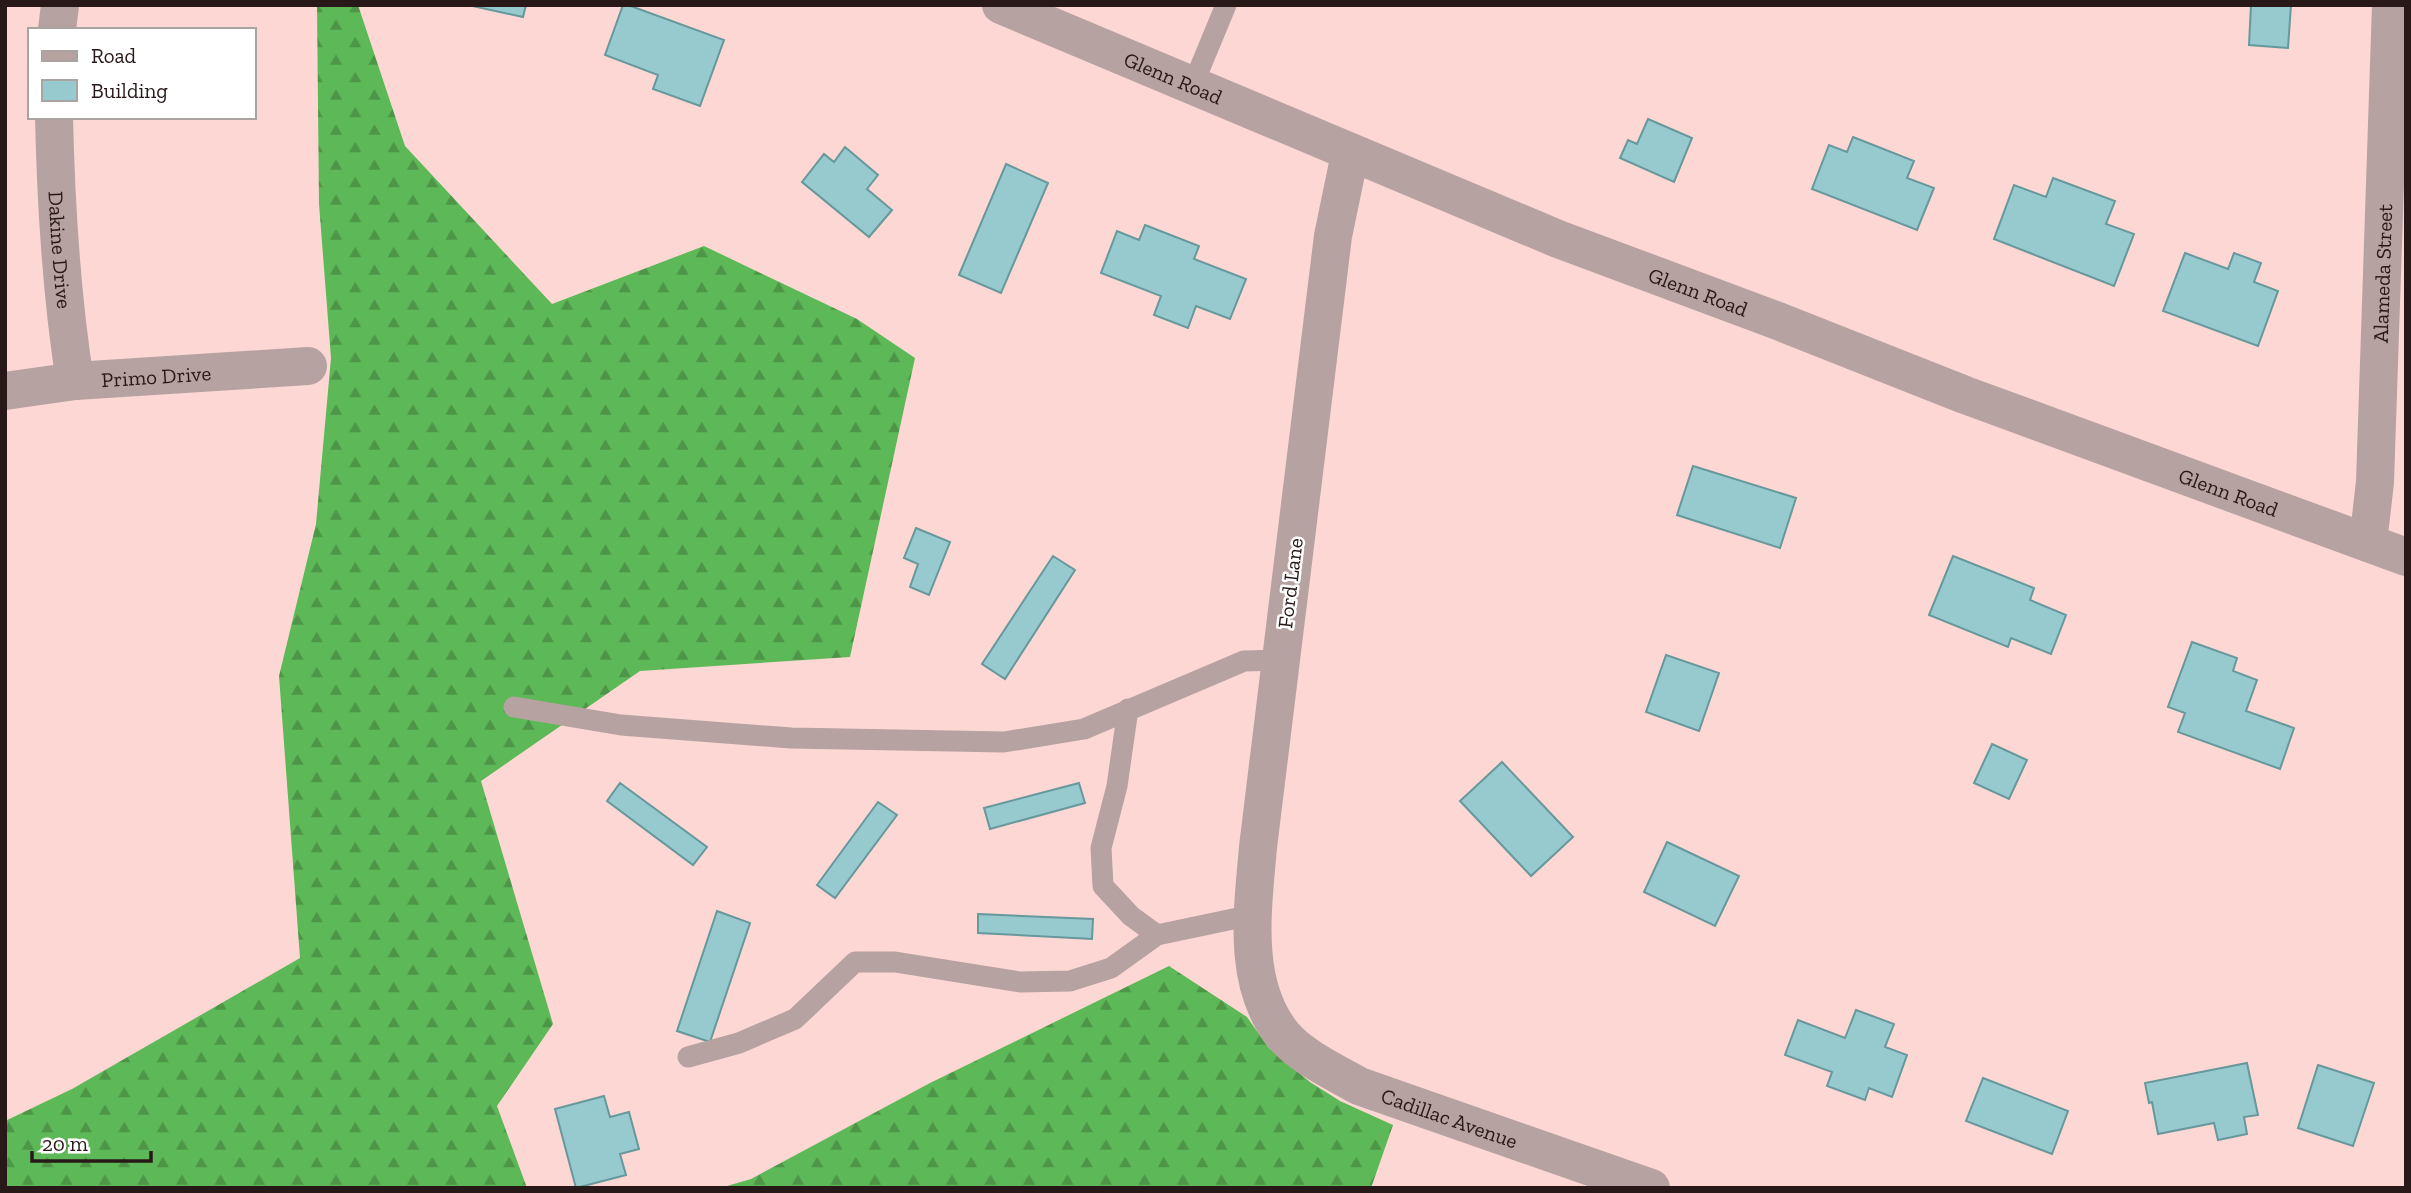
<svg xmlns="http://www.w3.org/2000/svg" width="2411" height="1193" font-family="'Zilla Slab',serif">
<style>
.forest{fill:url(#forest-firs)}
.building{fill:#96cace;stroke:#66989c;stroke-width:2}
.lines{fill:none;stroke-linecap:round;stroke-linejoin:round}
.service{stroke:#b6a2a0;stroke-width:21}
.minor{stroke:#b6a2a0;stroke-width:38}
.tertiary{stroke:#b6a2a0;stroke-width:38}
.labels{text-anchor:middle;dominant-baseline:central;stroke-width:5;stroke-linejoin:round;paint-order:stroke}
.street-label{font-size:21px;fill:#281817;stroke:#fff}
</style>
<defs>
<pattern id="forest-firs" width="22" height="20" patternUnits="userSpaceOnUse" patternTransform="scale(1.75)"><rect width="22" height="20" fill="#5db857"/><path d="M5 1l3.5 6h-7zM16 11l3.5 6h-7z" fill="#4d9547"/></pattern>
</defs>
<rect width="100%" height="100%" fill="#fdd7d4"/>
<path class="forest" d="M 317,5 L 358,5 L 405,146 L 552,304 L 704,246 L 857,319 L 915,358 L 850,657 L 640,671 L 481,781 L 553,1024 L 497,1106 L 527,1188 L 5,1188 L 5,1121 L 72,1089 L 300,958 L 279,676 L 316,524 L 331,358 L 319,204 Z
M 1169,966 L 1247,1017 L 1269,1048 L 1310,1082 L 1340,1101 L 1393,1125 L 1371,1188 L 720,1188 L 751,1179 L 930,1083 Z"/>
<path class="building" d="M 468,5 L 526,5 L 523,17 Z
M 623,5 L 628,5 L 724,40 L 700,106 L 653,89 L 658,75 L 605,55 Z
M 2251,5 L 2291,5 L 2288,48 L 2249,45 Z
M 1648,119 L 1692,138 L 1674,182 L 1620,158 L 1628,140 L 1637,144 Z
M 1853,137 L 1914,161 L 1907,178 L 1934,188 L 1917,230 L 1812,189 L 1829,145 L 1847,152 Z
M 845,147 L 878,175 L 867,189 L 892,210 L 869,237 L 802,182 L 824,154 L 834,162 Z
M 1006,164 L 1048,183 L 1001,293 L 959,275 Z
M 2053,178 L 2115,201 L 2106,224 L 2134,234 L 2114,286 L 1994,239 L 2014,185 L 2046,197 Z
M 1145,225 L 1199,246 L 1194,259 L 1246,279 L 1230,319 L 1196,306 L 1188,328 L 1154,315 L 1161,296 L 1101,273 L 1117,231 L 1139,240 Z
M 2185,253 L 2228,269 L 2234,253 L 2261,263 L 2254,282 L 2278,291 L 2258,346 L 2163,311 Z
M 1693,466 L 1796,498 L 1780,548 L 1677,515 Z
M 916,528 L 950,542 L 929,595 L 910,587 L 918,564 L 904,558 Z
M 1053,556 L 1075,570 L 1005,679 L 982,664 Z
M 1953,556 L 2034,588 L 2030,600 L 2066,615 L 2051,654 L 2011,638 L 2008,647 L 1929,615 Z
M 2192,642 L 2237,658 L 2233,671 L 2257,680 L 2246,711 L 2294,728 L 2280,769 L 2178,732 L 2185,713 L 2168,707 Z
M 1666,655 L 1719,673 L 1699,731 L 1646,712 Z
M 1992,744 L 2027,760 L 2009,799 L 1974,783 Z
M 1502,762 L 1573,837 L 1531,876 L 1460,801 Z
M 620,783 L 707,847 L 693,865 L 607,801 Z
M 1079,783 L 1085,803 L 990,829 L 984,808 Z
M 878,802 L 897,815 L 835,898 L 817,885 Z
M 1667,842 L 1739,876 L 1715,926 L 1644,892 Z
M 717,911 L 750,923 L 710,1042 L 677,1031 Z
M 978,914 L 1093,919 L 1092,939 L 978,933 Z
M 1856,1010 L 1894,1024 L 1885,1047 L 1907,1055 L 1892,1097 L 1869,1088 L 1865,1100 L 1827,1086 L 1832,1072 L 1785,1055 L 1798,1020 L 1845,1038 Z
M 2247,1063 L 2258,1115 L 2244,1117 L 2247,1134 L 2218,1140 L 2214,1123 L 2158,1134 L 2152,1102 L 2149,1103 L 2145,1083 Z
M 2318,1065 L 2374,1083 L 2353,1146 L 2298,1128 Z
M 1983,1078 L 2068,1111 L 2052,1154 L 1966,1121 Z
M 604,1096 L 610,1117 L 629,1112 L 639,1149 L 620,1154 L 626,1175 L 576,1188 L 555,1109 Z"/>
<g class="lines">
<path class="service" d="M 1192,87 L 1226,5
M 514,707 L 621,725 L 791,738 L 1004,742 L 1084,729 L 1244,661 L 1280,660
M 1128,709 L 1117,786 L 1101,848 L 1103,886 L 1131,916 L 1157,935 L 1252,915
M 688,1057 L 739,1043 L 795,1019 L 855,962 L 895,962 L 1020,982 L 1070,981 L 1111,968 L 1157,935"/>
<g class="minor">
<path d="M 57,30 L 60,5"/>
<path id="s1" d="M 54,117 C 56,206 61,293 75,381"/>
<path id="s2" d="M 1350,154 L 1333,236 L 1258,847 C 1253,908 1241,983 1283,1035 C 1300,1056 1336,1073 1359,1086 L 1651,1188"/>
<path id="s3" d="M 5,391 L 75,381 L 308,366"/>
<path id="s4" d="M 2368,543 L 2375,482 L 2391,5"/>
</g>
<path class="tertiary" id="s5" d="M 1001,5 L 1558,239 L 1778,321 L 1965,395 L 2406,557"/>
</g>
<g class="labels">
<g class="street-label">
<text stroke="none"><textPath href="#s5" startOffset="187">Glenn Road</textPath></text>
<text stroke="none"><textPath href="#s1" startOffset="133">Dakine Drive</textPath></text>
<text stroke="none"><textPath href="#s4" startOffset="270">Alameda Street</textPath></text>
<text stroke="none"><textPath href="#s5" startOffset="754">Glenn Road</textPath></text>
<text stroke="none"><textPath href="#s3" startOffset="152">Primo Drive</textPath></text>
<text stroke="none"><textPath href="#s5" startOffset="1321">Glenn Road</textPath></text>
<text transform="translate(1290 583) rotate(-83)">Ford Lane</text>
<text stroke="none"><textPath href="#s2" startOffset="1082">Cadillac Avenue</textPath></text>
</g>
</g>
<rect width="2411" height="1193" fill="none" stroke="#281817" stroke-width="14"/>
<rect x="28" y="28" width="228" height="91" fill="#ffffff" stroke="#a9a3a2" stroke-width="2"/>
<rect x="42" y="51" width="35" height="10" fill="#b6a2a0" stroke="#a9a3a2" stroke-width="2"/>
<text x="91" y="63" font-size="21" fill="#281817">Road</text>
<rect x="42" y="80" width="35" height="21" fill="#96cace" stroke="#a9a3a2" stroke-width="2"/>
<text x="91" y="98" font-size="21" fill="#281817">Building</text>
<path d="M32 1151v10h119v-10" fill="none" stroke="#281817" stroke-width="3.5"/>
<text x="42" y="1151" font-size="21" fill="#281817" stroke="#ffffff" stroke-width="5" paint-order="stroke">20 m</text>
</svg>
